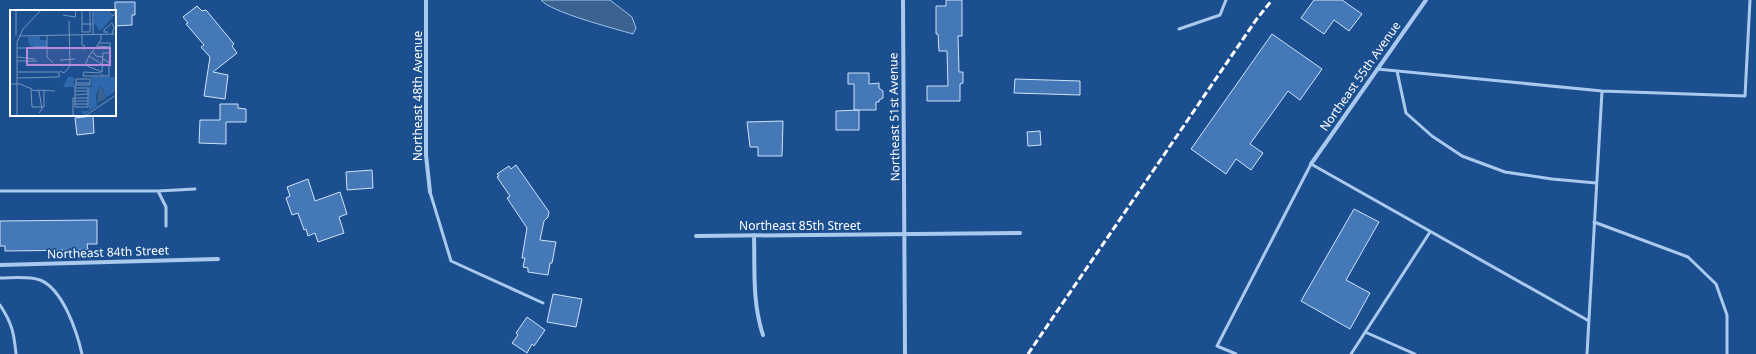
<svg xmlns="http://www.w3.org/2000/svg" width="1756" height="354" font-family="'Noto Sans',sans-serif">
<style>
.water{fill:#3c6290;stroke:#9cc4f0}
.building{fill:#4478b7;stroke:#cfe3fa}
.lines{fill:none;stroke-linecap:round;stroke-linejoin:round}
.lane{stroke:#a9c9ee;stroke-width:3}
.street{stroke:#a9c9ee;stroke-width:4}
.rail{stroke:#fff;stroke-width:3;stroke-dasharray:7 3;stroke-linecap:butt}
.labels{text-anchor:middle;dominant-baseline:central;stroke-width:3.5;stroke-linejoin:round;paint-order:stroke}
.street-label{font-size:12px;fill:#fff;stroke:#1b4f8f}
.inset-road{fill:none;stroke:#7695bc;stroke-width:1}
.view{fill:#b68bdc;fill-opacity:0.15;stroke:#b68bdc;stroke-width:2}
.inset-edge{fill:none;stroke:#fff;stroke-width:2}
</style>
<rect width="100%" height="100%" fill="#1b4f8f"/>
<path class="water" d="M 541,0 L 610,0 L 632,17 L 636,28 L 633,34 C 616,29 550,12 541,0 Z"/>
<path class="building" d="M 946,0 L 962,0 L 962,36 L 958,36 L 959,72 L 963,72 L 963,83 L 960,84 L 960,101 L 927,101 L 927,86 L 948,86 L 947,51 L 939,51 L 938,34 L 936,34 L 936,6 L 946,6 Z
M 1314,0 L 1342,0 L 1362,14 L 1349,31 L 1334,20 L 1324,34 L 1301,18 Z
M 115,2 L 135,2 L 135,15 L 132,15 L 132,25 L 115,26 Z
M 197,6 L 202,11 L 206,10 L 234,44 L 232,46 L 237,53 L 213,72 L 228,75 L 225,99 L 204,96 L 210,57 L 201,47 L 204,45 L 186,24 L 188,23 L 183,17 Z
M 1272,34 L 1322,69 L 1300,100 L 1288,91 L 1250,144 L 1263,153 L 1251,170 L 1236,159 L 1226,174 L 1191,149 Z
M 848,73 L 869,73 L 869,84 L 879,83 L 879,88 L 883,91 L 883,98 L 879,100 L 879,102 L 876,102 L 876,110 L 854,110 L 854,84 L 848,84 Z
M 1015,79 L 1080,81 L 1080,95 L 1014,93 Z
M 220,104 L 238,104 L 238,108 L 246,109 L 246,122 L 226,122 L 226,144 L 199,143 L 200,120 L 220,120 Z
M 859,110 L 859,130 L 836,130 L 836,111 Z
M 93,116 L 94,133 L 77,135 L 75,118 Z
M 783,121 L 782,156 L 758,156 L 758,147 L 750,147 L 747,122 Z
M 1040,131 L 1041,145 L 1028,146 L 1027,132 Z
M 516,165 L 549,212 L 548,217 L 544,221 L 540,240 L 556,242 L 552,263 L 550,263 L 548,275 L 528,272 L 528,268 L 523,267 L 525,258 L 522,258 L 527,228 L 507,198 L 510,196 L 497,177 L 499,176 L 497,174 L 509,166 L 511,169 Z
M 372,170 L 373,188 L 347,190 L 346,172 Z
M 308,179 L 315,201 L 340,192 L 347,214 L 339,217 L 344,233 L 318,242 L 315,233 L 308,236 L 306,229 L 304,230 L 298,213 L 292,215 L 286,198 L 290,196 L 287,187 Z
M 1354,209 L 1379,222 L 1346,280 L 1370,293 L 1350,329 L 1301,301 Z
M 97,220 L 97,244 L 87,244 L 88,250 L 5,251 L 5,246 L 0,246 L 0,221 Z
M 553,294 L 582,299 L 576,327 L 547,322 Z
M 527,317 L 545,330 L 534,346 L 532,344 L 527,353 L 512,343 L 518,335 L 516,333 Z"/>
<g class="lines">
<path class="lane" d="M 1179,29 L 1220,15 L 1226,0
M 1377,69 L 1602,91
M 1397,71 L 1406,113 L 1432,136 L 1462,156 L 1505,172 L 1552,179 L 1596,183
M 0,191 L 158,191 L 166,207 L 166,226
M 158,191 L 195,189
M 430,192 L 451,261 L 543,303
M 1594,222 L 1688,257 L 1716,284 L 1727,315 L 1727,354
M 0,278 C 13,278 28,276 40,280 C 63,289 77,332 82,354
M 0,305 C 12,323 14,333 16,354
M 1365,332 L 1415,354
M 1236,354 L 1217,346 L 1311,164 L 1589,321
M 1351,354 L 1430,232
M 1587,354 L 1602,91 L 1745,96 L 1750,0"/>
<path class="street" d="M 426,0 L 426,155 L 430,192
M 903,0 L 905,354
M 1311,164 L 1426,0
M 754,235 C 755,269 752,302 763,335
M 696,236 L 1020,233
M 0,265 L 218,259"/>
<path class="rail" d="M 1028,354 L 1256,20 L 1272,0"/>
</g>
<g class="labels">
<g class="street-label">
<text transform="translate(1360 76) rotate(-55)">Northeast 55th Avenue</text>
<text transform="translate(417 96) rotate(-90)">Northeast 48th Avenue</text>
<text transform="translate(894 117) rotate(-91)">Northeast 51st Avenue</text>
<text x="800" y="225">Northeast 85th Street</text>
<text transform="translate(108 252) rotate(-2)">Northeast 84th Street</text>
</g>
</g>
<g transform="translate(10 10)">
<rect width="106" height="106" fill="#1b4f8f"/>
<path d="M 86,0 L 94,0 L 103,7 L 90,21 L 84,13 L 84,2 ZM 30,26 L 30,30 L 37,30 L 37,37 L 22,37 L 19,34 L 18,27 ZM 81,67 L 106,67 L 106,81 L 95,88 L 93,78 L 89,77 L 86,86 L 87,96 L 74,105 L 71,101 L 79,101 L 78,77 L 82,77 Z" fill="#2e69ad"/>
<path d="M 58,67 L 64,67 L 64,77 L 53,77 Z" fill="#2e69ad"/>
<path d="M 92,77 L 95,89 L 87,93 L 89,78 Z" fill="#3c6290"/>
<path class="inset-road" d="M 6,0 L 6,26M 80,0 L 80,22 L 72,22 L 72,14 L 83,14M 83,0 L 83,24M 96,0 L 103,6 L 106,2M 53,5 L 65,7 L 66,0M 72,14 L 72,0M 98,22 L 94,22 L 94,20 L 102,13 L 104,18 L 102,24M 37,25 L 37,47 L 43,53M 72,25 L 72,35 L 75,36 L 73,40M 9,26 L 106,24M 89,33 L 100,33 L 100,43 L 93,43 L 92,62 L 75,55 L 79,46 L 91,30 L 91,24M 87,36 L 100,37M 24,37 L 37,37M 7,38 L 25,38M 83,42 L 86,46 L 93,47M 79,46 L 92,54M 7,47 L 25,49M 50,50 L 65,49M 7,51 L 27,51M 50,61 L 54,63 L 60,56 L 59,11M 7,62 L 49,62 L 49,67 L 7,68M 91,63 L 74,62 L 73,66 L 92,66M 92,64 L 92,66 L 99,66 L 99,52 L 93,49M 66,73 L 80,73M 0,74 L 10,74 L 22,79M 65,78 L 65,75 L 80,75 L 80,69 L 66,69 L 66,75M 28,80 L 45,81M 65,81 L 78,81M 65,85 L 78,84M 63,88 L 78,88 L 78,97 L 65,97 L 65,78 L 78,78 L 78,88M 63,88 L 63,106M 65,91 L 78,91M 65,94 L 78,94M 30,97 L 34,97 L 34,80M 29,103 L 32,99 L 29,81 L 21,80 L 22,97 L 30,97M 7,106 L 7,32 L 13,19 L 31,0M 75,106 L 106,85"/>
<path class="view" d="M 17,38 L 100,38 L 100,55 L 17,55 Z"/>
<rect width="106" height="106" class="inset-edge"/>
</g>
</svg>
